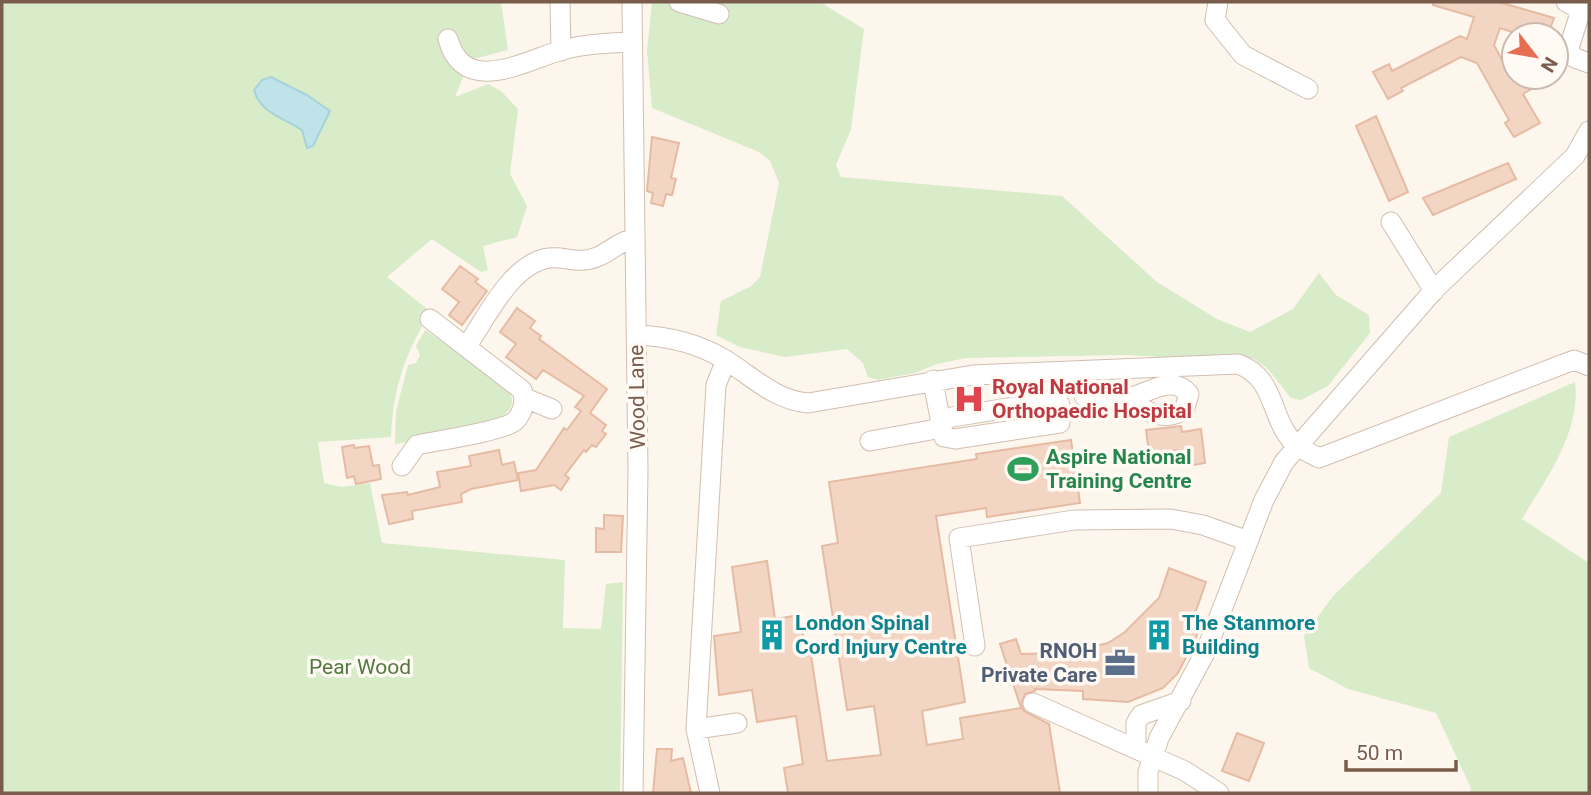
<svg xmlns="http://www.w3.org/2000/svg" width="1591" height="795" font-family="Roboto,sans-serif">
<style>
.green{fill:#d8ecc9}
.water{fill:#bfe3e8;stroke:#a5d3da;stroke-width:2}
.building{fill:#f3d5c3;stroke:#e6bba3;stroke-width:2}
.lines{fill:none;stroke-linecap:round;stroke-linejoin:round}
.minor-casing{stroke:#d1beb0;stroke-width:21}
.minor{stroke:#fff;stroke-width:19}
.labels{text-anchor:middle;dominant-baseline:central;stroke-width:7;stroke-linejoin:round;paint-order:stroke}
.health-label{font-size:21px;font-weight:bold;fill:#be3a42;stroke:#fffaf3;text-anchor:start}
.street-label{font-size:21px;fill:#7a5c4d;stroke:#fffaf3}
.leisure-label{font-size:21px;font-weight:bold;fill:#27864d;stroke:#fffaf3;text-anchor:start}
.culture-label{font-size:21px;font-weight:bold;fill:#0d838f;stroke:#fffaf3;text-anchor:start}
.service-label{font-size:21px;font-weight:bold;fill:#4e5e75;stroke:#fffaf3;text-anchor:end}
.park-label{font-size:21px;fill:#537a41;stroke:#fffaf3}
</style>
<rect width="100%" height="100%" fill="#fdf6ec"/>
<path class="green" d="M 2,2 L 501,2 L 508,50 L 470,60 L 455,97 L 488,84 L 501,91 L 518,109 L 510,174 L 527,206 L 517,237 L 483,246 L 488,270 L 481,272 L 432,239 L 387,277 L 431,312 C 405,352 393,390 391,437 L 318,442 L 324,483 L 342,487 L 370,483 L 382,543 L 565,560 L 563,628 L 601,629 L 606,584 L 623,582 L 620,793 L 2,793 Z
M 652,2 L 820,2 L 864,29 L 851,129 L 836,165 L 841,177 L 1062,196 L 1157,282 L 1217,319 L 1250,332 L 1293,309 L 1319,273 L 1336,295 L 1369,315 L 1370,333 L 1328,386 L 1301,400 L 1291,398 L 1267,368 L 1254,359 L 1242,356 L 1184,358 L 1124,355 L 966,358 L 937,364 L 915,373 L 878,380 L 868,377 L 863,363 L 847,349 L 785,357 L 740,347 L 716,335 L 721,301 L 751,286 L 760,277 L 779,183 L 770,161 L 759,152 L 652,108 L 647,50 Z
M 425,330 C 440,340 502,380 509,391 C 532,430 418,440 395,444 L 396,411 L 408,365 L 416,363 L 420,355 L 416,346 Z
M 1575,382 C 1581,432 1547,477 1522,519 L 1589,563 L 1589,793 L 1470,793 L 1471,788 L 1436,713 L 1348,689 L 1309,668 L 1304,636 L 1333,596 L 1441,493 L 1449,437 Z"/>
<path class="water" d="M 271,77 L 307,95 L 330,111 L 313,146 L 307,148 L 302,130 C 284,118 260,113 254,90 L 262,80 Z"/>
<path class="building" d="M 1434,2 L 1499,2 L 1554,18 L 1548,35 L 1521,35 L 1500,28 L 1494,45 L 1511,77 L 1552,77 L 1523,94 L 1540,123 L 1514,137 L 1505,123 L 1509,120 L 1477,63 L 1461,57 L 1401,88 L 1403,91 L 1388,99 L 1373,72 L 1389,64 L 1392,71 L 1460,36 L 1467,39 L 1474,17 L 1433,5 Z
M 1376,116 L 1408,192 L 1389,201 L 1356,126 Z
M 652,137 L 679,143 L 671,178 L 676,179 L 672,195 L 666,194 L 663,206 L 651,203 L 653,193 L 647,191 Z
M 1508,163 L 1516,179 L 1433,215 L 1423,198 Z
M 460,266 L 478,279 L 475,282 L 487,291 L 462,325 L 449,315 L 459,302 L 442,289 Z
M 517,308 L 535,321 L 530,328 L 541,336 L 539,339 L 607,389 L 590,413 L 606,425 L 602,431 L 606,434 L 596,447 L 592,445 L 586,452 L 584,450 L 565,475 L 569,478 L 561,490 L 554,485 L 521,491 L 518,473 L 536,470 L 564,428 L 567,430 L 581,411 L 575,407 L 584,396 L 543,370 L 536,379 L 506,357 L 516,344 L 500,332 Z
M 1181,426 L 1182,432 L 1201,429 L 1205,463 L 1193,465 L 1192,457 L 1182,458 L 1181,450 L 1149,452 L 1146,430 Z
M 1071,440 L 1080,503 L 987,517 L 986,508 L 936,516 L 965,702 L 922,711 L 927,745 L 963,739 L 960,718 L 1021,708 L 1000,644 L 1016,639 L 1021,654 L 1065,653 L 1108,643 L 1125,632 L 1159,598 L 1169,568 L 1206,582 L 1192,622 L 1199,627 L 1196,638 L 1178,673 L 1163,688 L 1128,702 L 1083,699 L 1083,691 L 1035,689 L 1035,691 L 1025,694 L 1021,704 L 1024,711 L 1049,724 L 1060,793 L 788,793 L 784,768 L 803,764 L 796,716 L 757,722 L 752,690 L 719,695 L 714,636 L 741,632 L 732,567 L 767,561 L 775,619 L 800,615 L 806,656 L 811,655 L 827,761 L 881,755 L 874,706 L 847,710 L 822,546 L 838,543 L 829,482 L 977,459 L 976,454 Z
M 354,445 L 354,448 L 369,446 L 373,466 L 379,465 L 381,479 L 356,484 L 354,476 L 347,478 L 342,447 Z
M 499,450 L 502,465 L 514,462 L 518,480 L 471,489 L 461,494 L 462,502 L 412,511 L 413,519 L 389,524 L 382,495 L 407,492 L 408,495 L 440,487 L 437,472 L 471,466 L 469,456 Z
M 604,515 L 623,516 L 621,552 L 596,552 L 596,528 L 604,529 Z
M 1237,733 L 1264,743 L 1249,781 L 1222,771 Z
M 657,749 L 672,749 L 671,761 L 683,758 L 691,793 L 653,793 Z"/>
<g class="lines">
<g class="minor-casing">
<path id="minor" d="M 560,2 L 561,51
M 632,2 L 638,470 L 633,793
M 679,2 L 719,14
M 1218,2 L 1215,20 L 1243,55 L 1308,89
M 1566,2 L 1581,10
M 1589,8 L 1581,10 L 1568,51 L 1575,58 L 1589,63
M 448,39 C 464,97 524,61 562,50 C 585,44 608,43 632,42
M 1391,222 L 1434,291
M 636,335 C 667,336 697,343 724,359 C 752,376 774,400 808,403 L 973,375 L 1238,364 C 1277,378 1269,419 1295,444 C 1302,450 1312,454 1319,458 L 1574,360 L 1589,366
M 466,347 C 486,319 511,263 549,258 C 567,256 577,265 597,257 C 612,251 617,242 635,238
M 1082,372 L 1084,396 C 1097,397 1110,400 1123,399 C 1144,397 1171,372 1189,394 L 1184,410 C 1164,423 1143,410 1125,399
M 933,380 C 936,399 940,418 944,437 L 955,439 L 1060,423 L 1060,405 L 1057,400 L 940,419
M 525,398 L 552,409
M 870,441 L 942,428
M 402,466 L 417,445 C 435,441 504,431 515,421 C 523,413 526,401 522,390 L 430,319
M 975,646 L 959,538 L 1074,520 L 1171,519 L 1203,525 L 1248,541
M 1033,703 L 1185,771 L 1219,793
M 696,729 L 737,723
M 1136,748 L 1136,723 L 1141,715 L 1181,701
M 710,793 L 696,729 L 716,385 L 726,360
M 1148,793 L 1148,772 L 1159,738 L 1206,651 L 1264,500 L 1284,462 L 1435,289 L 1575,156 L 1589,131"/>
</g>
<use href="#minor" class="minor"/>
</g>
<defs>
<g id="hospital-bare" transform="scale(2.415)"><path d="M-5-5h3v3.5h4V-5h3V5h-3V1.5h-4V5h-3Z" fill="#e0444e" stroke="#fffaf3" stroke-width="2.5" paint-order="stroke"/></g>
<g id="stadium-bare" transform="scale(2.415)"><path d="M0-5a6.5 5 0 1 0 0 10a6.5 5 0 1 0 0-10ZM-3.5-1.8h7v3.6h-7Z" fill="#2e9e5b" stroke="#fffaf3" stroke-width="2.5" paint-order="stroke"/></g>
<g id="building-bare" transform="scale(2.415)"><path d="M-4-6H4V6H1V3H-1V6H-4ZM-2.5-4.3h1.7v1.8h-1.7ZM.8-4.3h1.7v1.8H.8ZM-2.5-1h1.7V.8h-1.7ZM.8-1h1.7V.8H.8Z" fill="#0f9aa8" stroke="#fffaf3" stroke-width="2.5" paint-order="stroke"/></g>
<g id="office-bare" transform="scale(2.415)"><path d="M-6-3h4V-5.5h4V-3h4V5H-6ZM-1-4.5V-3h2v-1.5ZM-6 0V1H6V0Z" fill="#5c6f8a" stroke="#fffaf3" stroke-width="2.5" paint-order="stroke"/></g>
</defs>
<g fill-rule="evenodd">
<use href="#hospital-bare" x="969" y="399"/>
<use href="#stadium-bare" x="1023" y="469"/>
<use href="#building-bare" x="772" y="635"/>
<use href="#building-bare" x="1159" y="635"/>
<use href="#office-bare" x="1120" y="663"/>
</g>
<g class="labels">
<g class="health-label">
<text x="992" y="387">Royal National<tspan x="992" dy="24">Orthopaedic Hospital</tspan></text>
</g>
<g class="street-label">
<text transform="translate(637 397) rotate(-91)">Wood Lane</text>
</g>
<g class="leisure-label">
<text x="1046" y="457">Aspire National<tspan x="1046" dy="24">Training Centre</tspan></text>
</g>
<g class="culture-label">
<text x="795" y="623">London Spinal<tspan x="795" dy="24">Cord Injury Centre</tspan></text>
<text x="1182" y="623">The Stanmore<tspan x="1182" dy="24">Building</tspan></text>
</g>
<g class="service-label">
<text x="1097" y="651">RNOH<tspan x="1097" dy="24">Private Care</tspan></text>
</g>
<g class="park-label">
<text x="360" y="667">Pear Wood</text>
</g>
</g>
<rect width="1591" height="795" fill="none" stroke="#7a5c4d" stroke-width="7"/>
<g transform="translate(1535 56) rotate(121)"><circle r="33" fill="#fffaf3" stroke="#cabbb1" stroke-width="2"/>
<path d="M0-5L12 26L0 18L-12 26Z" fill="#e76f51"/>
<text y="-10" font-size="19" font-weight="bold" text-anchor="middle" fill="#7a5c4d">N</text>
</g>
<path d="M1346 760v10h110v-10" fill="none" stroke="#7a5c4d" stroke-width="3.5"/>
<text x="1356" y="760" font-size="21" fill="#7a5c4d" stroke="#fffaf3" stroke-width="5" paint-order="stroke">50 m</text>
</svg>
